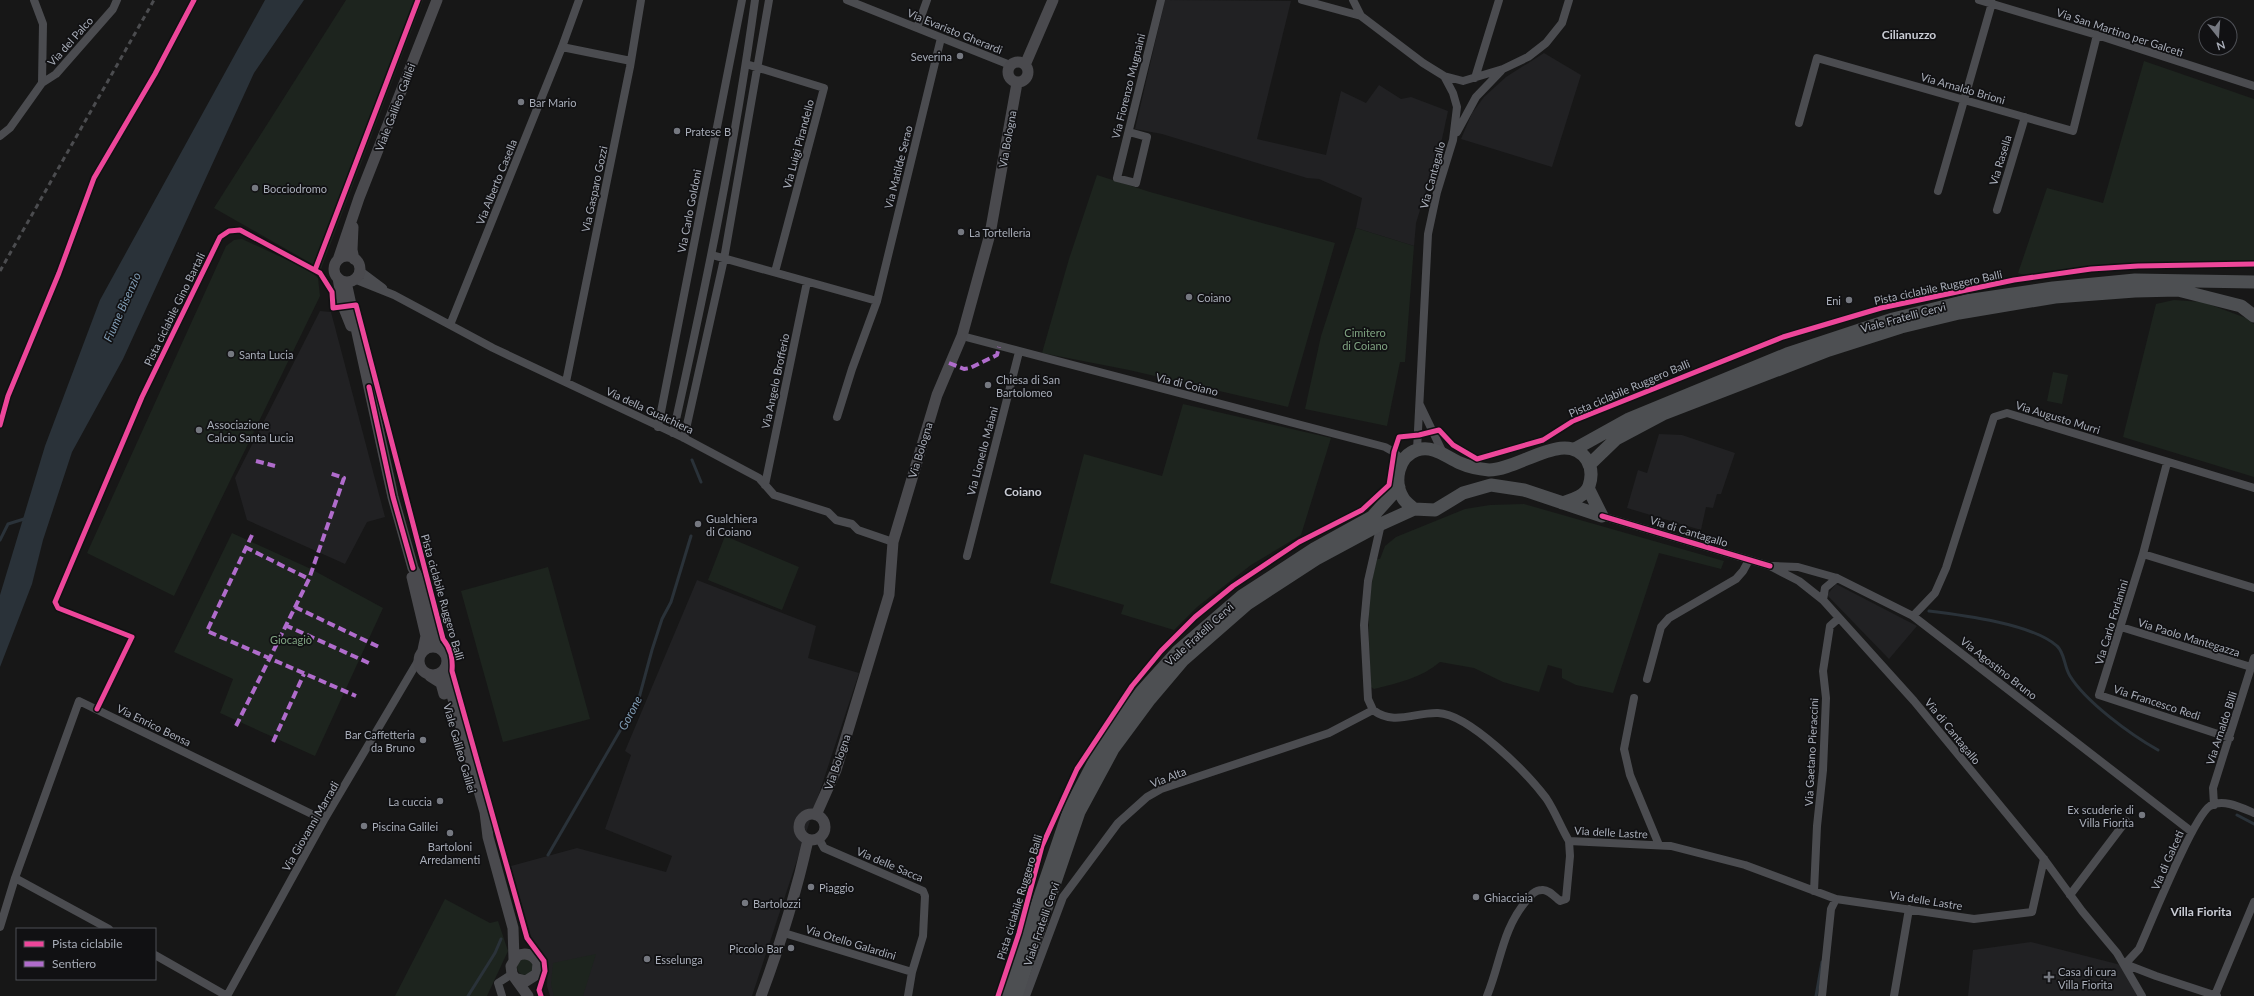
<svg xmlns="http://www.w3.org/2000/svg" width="2254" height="996" font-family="Lato,sans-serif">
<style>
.built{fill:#212123}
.green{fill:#1d241e}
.water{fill:#2a3239}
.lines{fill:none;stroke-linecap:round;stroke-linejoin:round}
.stream{stroke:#2a3239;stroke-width:3}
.street{stroke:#4b4c50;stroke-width:8}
.secondary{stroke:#4a4a4e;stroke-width:11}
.primary{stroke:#4d4f52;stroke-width:13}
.rail{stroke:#4b4c4f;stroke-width:3;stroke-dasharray:5 4;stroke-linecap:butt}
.quiet{stroke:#b06ccc;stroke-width:4;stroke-dasharray:8 4;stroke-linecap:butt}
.cycleway-casing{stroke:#111113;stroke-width:8}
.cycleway{stroke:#ed469a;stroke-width:5}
.poi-dot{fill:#757880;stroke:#111113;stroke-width:1.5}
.labels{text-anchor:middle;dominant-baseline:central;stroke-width:3.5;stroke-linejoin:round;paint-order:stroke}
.street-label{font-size:11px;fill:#a8adb8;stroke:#111113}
.poi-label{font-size:11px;fill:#a8adb8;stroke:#111113;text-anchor:start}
.park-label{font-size:11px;fill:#7fa381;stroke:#111113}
.neighbourhood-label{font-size:12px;font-weight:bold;fill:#c9ccd4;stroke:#111113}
.water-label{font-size:12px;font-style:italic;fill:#7f9bb3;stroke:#111113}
</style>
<rect width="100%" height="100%" fill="#171717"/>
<path class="built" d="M 1165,0 L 1291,1 L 1257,139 L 1326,155 L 1341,91 L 1366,103 L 1379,85 L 1401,99 L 1411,97 L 1448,111 L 1442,139 L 1416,223 L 1414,246 L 1356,228 L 1362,198 L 1319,179 L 1307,178 L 1162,134 L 1135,129 Z
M 1544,53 L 1581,75 L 1552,167 L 1461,139 L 1472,113 L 1484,97 L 1506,77 Z
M 320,311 L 331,312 L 385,517 L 367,522 L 345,564 L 247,520 L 235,478 Z
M 1659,434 L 1682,435 L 1735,453 L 1721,494 L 1717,494 L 1713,508 L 1706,507 L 1701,530 L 1627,508 L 1638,470 L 1647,473 Z
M 697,580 L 816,626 L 808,658 L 859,673 L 752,996 L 550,996 L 547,986 L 548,960 L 532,940 L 511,866 L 577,848 L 666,872 L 672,856 L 605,829 L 631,755 L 625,751 Z
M 1836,584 L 1917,626 L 1889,659 L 1827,595 Z
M 2031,942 L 2121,965 L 2140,996 L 1968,996 L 1973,950 Z"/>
<path class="green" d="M 346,0 L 423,0 L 321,269 L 214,208 Z
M 2144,61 L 2254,99 L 2254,260 L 2109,264 L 2024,275 L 2018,273 L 2047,188 L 2103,203 Z
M 1097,175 L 1150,192 L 1335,243 L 1288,407 L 1129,370 L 1042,353 L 1069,259 Z
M 1356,228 L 1414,246 L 1405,362 L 1400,362 L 1387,426 L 1305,409 L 1321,336 Z
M 242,239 L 309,270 L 318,278 L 320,296 L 174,596 L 87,553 L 226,246 L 234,240 Z
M 2174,300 L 2203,302 L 2246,318 L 2254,324 L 2254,477 L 2123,437 L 2156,304 Z
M 2053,372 L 2068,375 L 2062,404 L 2047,401 Z
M 1183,404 L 1331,438 L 1301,535 L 1251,565 L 1197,607 L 1174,630 L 1121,614 L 1124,605 L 1050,583 L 1084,454 L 1162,476 Z
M 1524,504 L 1724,561 L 1721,569 L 1659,553 L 1613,693 L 1576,685 L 1562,678 L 1562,669 L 1548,665 L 1539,692 L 1503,682 L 1474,668 L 1440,662 C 1421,678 1398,683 1374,689 L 1371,687 C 1369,643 1365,602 1377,559 L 1380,559 L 1385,546 L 1396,537 L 1465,509 L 1490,505 Z
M 232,533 L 311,569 L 383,608 L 315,756 L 220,713 L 233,679 L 174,652 Z
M 725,536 L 799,567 L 782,610 L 708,580 Z
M 548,567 L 590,719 L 503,742 L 461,591 Z
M 445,899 L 490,923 L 498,921 L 508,951 L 487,996 L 395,996 Z
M 596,954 L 583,996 L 554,996 L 551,984 L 553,963 Z
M517 967a8 8 0 1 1 16 0a8 8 0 1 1-16 0Z"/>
<path class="water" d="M 265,0 L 304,0 L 254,73 L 123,359 L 72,452 L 43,540 L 32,584 L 0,667 L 0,595 L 45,446 L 100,300 Z"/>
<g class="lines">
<path class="stream" d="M 692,460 L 701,482
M 0,540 L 8,524 L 24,519
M 1929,611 C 1962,615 2033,624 2057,646 C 2065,653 2064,667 2070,676 C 2086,702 2131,735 2158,750
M 2237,815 L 2254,824
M 548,855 L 639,698 L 652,650 L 662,619 L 671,602 L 691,536
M 468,996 L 495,953 L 501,939
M 1816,996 L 1822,962"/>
<path class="street" d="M 34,0 L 43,24 L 42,83 L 56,74 L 113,9 L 117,0
M 847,0 L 1010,65
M 1302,0 L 1361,16
M 1353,0 L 1361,16 L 1423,63 L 1444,76 L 1453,93 L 1457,107 L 1453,140 L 1437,192 L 1428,234 L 1417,450
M 1979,0 L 2097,35 L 2254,86
M 917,28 L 927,0
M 562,47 L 631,61
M 746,64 L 824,88 L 775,272
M 1444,76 L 1463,81 L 1503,69 L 1528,57 L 1546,43 L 1562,23 L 1569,0
M 1475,78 L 1499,0
M 1799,123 L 1817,58 L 2073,131 L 2097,35
M 1129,132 L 1147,137 L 1136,183 L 1117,178 L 1161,0
M 1457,132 L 1476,97 L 1501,71
M 0,136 L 10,128 L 42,83
M 1938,191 L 1992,3
M 1997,210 L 2025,117
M 712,255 L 877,301 L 941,38
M 359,270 L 383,288
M 354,279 L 394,295 L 493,348 L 684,438 L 759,478 L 774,495 L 828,512 L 836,520 L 852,524 L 858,530 L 893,542
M 450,325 L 562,47 L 579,0
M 962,336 L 1385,447 L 1394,452 L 1402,460
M 566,382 L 630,67 L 641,0
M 1420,405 L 1443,453
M 837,417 L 852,369 L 877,301
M 658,427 L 742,0
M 673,433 C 705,290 735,146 755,0
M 684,438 L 724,259 L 769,0
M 2167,463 L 2143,554 L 2099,695 L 2230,738
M 765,485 L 807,282
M 1602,516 L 1770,566 L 1799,581 L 1823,600 L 1914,701 L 2044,859 L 2082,911 L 2117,953 L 2142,996
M 1381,524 L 1368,581 L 1364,625 L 1368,699 L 1373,710 C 1394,726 1415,712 1438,713 C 1469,714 1528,774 1546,798 C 1555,811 1561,828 1569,841 L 1671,846 L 1745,865 L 1836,899 L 1974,919 L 2032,912 L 2044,859
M 2143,554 L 2254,588
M 967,556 L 1019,352
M 1773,566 L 1798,567 L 1837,578 L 1913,616 L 2192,832
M 1823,600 L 1825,588 L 1837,578
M 1913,616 L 1935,593 L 1946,568 L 1994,417 L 2007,413 L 2254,488
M 2121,627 L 2251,667
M 1647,679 L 1661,627 L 1669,618 L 1736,579 L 1743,571 L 1749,560
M 1634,698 L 1624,749 L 1630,775 L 1659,845
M 2214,805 L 2213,788 L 2254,658
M 819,839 L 824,848 L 923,891 L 925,896 L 923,936 L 912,972 L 908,996
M 15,878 L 109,929
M 1814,891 L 1817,826 L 1823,770 L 1826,698 L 1823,671 L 1830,626 L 1839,618
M 2070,895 L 2126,821
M 0,927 L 15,878 L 79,701 L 324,820
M 784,933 L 912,972
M 155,955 L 227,996
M 2125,964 L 2139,949 C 2150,925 2193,817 2210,806 C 2223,798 2242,808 2254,813
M 2125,964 L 2156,976 L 2217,996
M 2215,995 L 2254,902
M 227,996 L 324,820 L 418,661
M 502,996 L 498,983 L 512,974
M 1026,996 L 1063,897 L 1118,823 L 1147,797 L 1161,789 L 1329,733 L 1373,710
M 1487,996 C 1501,962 1502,929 1527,900 C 1531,895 1535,890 1542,890 C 1548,889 1555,897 1560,901 L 1566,899 L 1570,856 L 1569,841
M 1822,996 L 1831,909 L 1836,899
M 1894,996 L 1909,909"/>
<path class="secondary" d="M1008 72a10 10 0 1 1 20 0a10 10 0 1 1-20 0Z
M 1025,65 L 1053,0
M 353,227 L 352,250 L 354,259
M334 269a13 13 0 1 1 26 0a13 13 0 1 1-26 0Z
M 338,260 L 359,198 L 437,0
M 338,278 L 343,306 L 351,326
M 346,282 L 393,497 L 413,568 C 425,588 434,624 435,647
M 412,577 L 426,636 L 423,650
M419 661a14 14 0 1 1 28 0a14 14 0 1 1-28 0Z
M 442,672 L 448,681 L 485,812 L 488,837 L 513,928 L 514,959
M 430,676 L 441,683 L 444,694
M799 827a13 13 0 1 1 26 0a13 13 0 1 1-26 0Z
M 816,815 L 836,770 L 889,595 L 893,542 L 937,395 L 962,336 L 990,234 L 1017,83
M 518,979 L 526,981 L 537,974 L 538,963 C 533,954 525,952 517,956 L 511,966 L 512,974 L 528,996
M 761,996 C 780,945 796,894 808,840"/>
<path class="primary" d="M 1575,449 L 1629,419 L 1787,354 L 1893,319 L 1966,301 L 2053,288 L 2135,280 L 2254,282
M 1589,465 L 1616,439 L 1663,414 L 1829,350 L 1901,327 L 1959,313 L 2055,297 L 2135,291 L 2178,290 L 2241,306 L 2254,316
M 1588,488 L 1602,516
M 1414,509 C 1411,506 1405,502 1403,498 C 1393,482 1398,456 1417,450 C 1434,445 1446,457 1460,463 C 1469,467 1479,469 1489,470 C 1520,470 1566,428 1587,460 C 1592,468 1592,477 1589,486 C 1585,497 1571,500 1562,503
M 1006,996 L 1070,808 L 1105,741 L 1141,692 L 1177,652 L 1242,596 L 1314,549 L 1372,517 L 1399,487
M 1016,996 L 1079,812 L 1113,749 L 1150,699 L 1183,660 L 1247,604 L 1316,559 L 1381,524 L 1414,509 L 1435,510 L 1463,493 L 1491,485 L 1524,490 L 1602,516"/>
<path class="rail" d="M 0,271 L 154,0"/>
<path class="quiet" d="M 949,363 L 964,369 L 970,368 L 997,355 L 999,347
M 256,461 L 275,466
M 252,535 L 207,631 L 356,696
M 245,547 L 309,579
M 295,607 L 379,647
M 285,625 L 371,664
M 236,726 L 309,579 L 344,478 L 329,473
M 273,742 L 304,674"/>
<g class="cycleway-casing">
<path id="cycleway" d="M 315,270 L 418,0
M 369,387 L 393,497 L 413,568
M 0,425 L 8,396 L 59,273 L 94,178 L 155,74 L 194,0
M 1602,516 L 1770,566
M 97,709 L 132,637 L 58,608 L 55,602 L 142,397 L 220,237 L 229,231 L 240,230 L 320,273 L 332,292 L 333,308 L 356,305 L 443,639 C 451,649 453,658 452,671 L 527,938 L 544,961 L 545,971 L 539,990 L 541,996
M 998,996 L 1019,933 L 1042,846 L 1077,769 L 1132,686 L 1161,651 L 1195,617 L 1233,586 L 1299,542 L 1362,510 L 1389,485 L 1394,452 L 1399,437 L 1419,435 L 1439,430 L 1453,445 L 1477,459 L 1543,440 L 1573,421 L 1783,337 L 1881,308 L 2014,280 L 2091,269 L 2138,266 L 2254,264"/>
</g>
<use href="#cycleway" class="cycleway"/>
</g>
<g class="poi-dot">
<circle cx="960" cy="56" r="4"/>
<circle cx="521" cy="102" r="4"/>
<circle cx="677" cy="131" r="4"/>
<circle cx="255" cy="188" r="4"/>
<circle cx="961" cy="232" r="4"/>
<circle cx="1189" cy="297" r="4"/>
<circle cx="1849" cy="300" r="4"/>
<circle cx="231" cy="354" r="4"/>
<circle cx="988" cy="385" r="4"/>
<circle cx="199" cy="430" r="4"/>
<circle cx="698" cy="524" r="4"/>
<circle cx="423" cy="740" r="4"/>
<circle cx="440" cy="801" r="4"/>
<circle cx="2142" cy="815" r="4"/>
<circle cx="364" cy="826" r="4"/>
<circle cx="450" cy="833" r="4"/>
<circle cx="811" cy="887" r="4"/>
<circle cx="1476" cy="897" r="4"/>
<circle cx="745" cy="903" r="4"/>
<circle cx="791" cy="948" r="4"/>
<circle cx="647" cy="959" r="4"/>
<path d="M2047 971h4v4h4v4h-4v4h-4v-4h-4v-4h4z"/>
</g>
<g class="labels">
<g class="street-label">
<text transform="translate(955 31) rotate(22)">Via Evaristo Gherardi</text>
<text transform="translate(2120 32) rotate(18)">Via San Martino per Galceti</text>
<text transform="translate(70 41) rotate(-48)">Via del Palco</text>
<text transform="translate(1128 86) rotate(-76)">Via Fiorenzo Mugnaini</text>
<text transform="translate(1963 88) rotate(16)">Via Arnaldo Brioni</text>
<text transform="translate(395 107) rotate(-69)">Viale Galileo Galilei</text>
<text transform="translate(1007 139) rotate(-80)">Via Bologna</text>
<text transform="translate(798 144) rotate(-75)">Via Luigi Pirandello</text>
<text transform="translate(2000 160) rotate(-73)">Via Rasella</text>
<text transform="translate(898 167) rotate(-76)">Via Matilde Serao</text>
<text transform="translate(1432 175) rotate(-75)">Via Cantagallo</text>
<text transform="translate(496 182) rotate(-68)">Via Alberto Casella</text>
<text transform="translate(594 189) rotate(-78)">Via Gasparo Gozzi</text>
<text transform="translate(689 211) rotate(-79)">Via Carlo Goldoni</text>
<text transform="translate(1938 287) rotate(-12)">Pista ciclabile Ruggero Balli</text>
<text transform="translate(174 309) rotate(-64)">Pista ciclabile Gino Bartali</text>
<text transform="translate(1903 317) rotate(-15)">Viale Fratelli Cervi</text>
<text transform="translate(775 381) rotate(-78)">Via Angelo Brofferio</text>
<text transform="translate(1187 384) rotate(14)">Via di Coiano</text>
<text transform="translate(1629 388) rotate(-23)">Pista ciclabile Ruggero Balli</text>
<text transform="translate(650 410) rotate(25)">Via della Gualchiera</text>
<text transform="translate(2058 417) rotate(17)">Via Augusto Murri</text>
<text transform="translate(920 450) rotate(-73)">Via Bologna</text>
<text transform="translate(982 451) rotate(-75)">Via Lionello Maiani</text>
<text transform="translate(1689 531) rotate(17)">Via di Cantagallo</text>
<text transform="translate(443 597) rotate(74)">Pista ciclabile Ruggero Balli</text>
<text transform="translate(2111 622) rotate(-73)">Via Carlo Forlanini</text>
<text transform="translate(1199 634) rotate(-42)">Viale Fratelli Cervi</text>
<text transform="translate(2189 637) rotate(17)">Via Paolo Mantegazza</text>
<text transform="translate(1999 668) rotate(38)">Via Agostino Bruno</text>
<text transform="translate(2157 702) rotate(18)">Via Francesco Redi</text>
<text transform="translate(154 725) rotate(26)">Via Enrico Bensa</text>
<text transform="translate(2221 728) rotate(-72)">Via Arnaldo Billi</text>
<text transform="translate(1953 731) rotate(51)">Via di Cantagallo</text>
<text transform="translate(460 748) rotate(74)">Viale Galileo Galilei</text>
<text transform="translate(1811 752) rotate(-87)">Via Gaetano Pieraccini</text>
<text transform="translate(837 762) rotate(-71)">Via Bologna</text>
<text transform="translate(1168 777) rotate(-21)">Via Alta</text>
<text transform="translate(310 826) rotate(-60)">Via Giovanni Marradi</text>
<text transform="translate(1611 832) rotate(3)">Via delle Lastre</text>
<text transform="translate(2167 860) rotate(-66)">Via di Galceti</text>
<text transform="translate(890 864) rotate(23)">Via delle Sacca</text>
<text transform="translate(1019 897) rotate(-73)">Pista ciclabile Ruggero Balli</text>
<text transform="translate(1926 900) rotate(9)">Via delle Lastre</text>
<text transform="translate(1041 924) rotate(-71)">Viale Fratelli Cervi</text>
<text transform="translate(851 942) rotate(17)">Via Otello Galardini</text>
</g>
<g class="poi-label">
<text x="952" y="56" text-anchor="end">Severina</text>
<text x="529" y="102">Bar Mario</text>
<text x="685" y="131">Pratese B</text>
<text x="263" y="188">Bocciodromo</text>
<text x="969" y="232">La Tortelleria</text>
<text x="1197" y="297">Coiano</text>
<text x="1841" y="300" text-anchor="end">Eni</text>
<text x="239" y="354">Santa Lucia</text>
<text x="996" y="379">Chiesa di San<tspan x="996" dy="13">Bartolomeo</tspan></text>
<text x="207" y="424">Associazione<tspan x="207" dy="13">Calcio Santa Lucia</tspan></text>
<text x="706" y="518">Gualchiera<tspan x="706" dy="13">di Coiano</tspan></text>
<text x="415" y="734" text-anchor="end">Bar Caffetteria<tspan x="415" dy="13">da Bruno</tspan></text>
<text x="432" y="801" text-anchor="end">La cuccia</text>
<text x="2134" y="809" text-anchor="end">Ex scuderie di<tspan x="2134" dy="13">Villa Fiorita</tspan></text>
<text x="372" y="826">Piscina Galilei</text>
<text x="450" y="846" text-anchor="middle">Bartoloni<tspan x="450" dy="13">Arredamenti</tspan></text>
<text x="819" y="887">Piaggio</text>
<text x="1484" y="897">Ghiacciaia</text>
<text x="753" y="903">Bartolozzi</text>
<text x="783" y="948" text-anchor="end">Piccolo Bar</text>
<text x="655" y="959">Esselunga</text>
<text x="2058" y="971">Casa di cura<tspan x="2058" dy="13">Villa Fiorita</tspan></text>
</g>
<g class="park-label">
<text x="1365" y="332">Cimitero<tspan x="1365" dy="13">di Coiano</tspan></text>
<text x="291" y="639">Giocagiò</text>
</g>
<g class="neighbourhood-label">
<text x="1909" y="34">Cilianuzzo</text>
<text x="1023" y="491">Coiano</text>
<text x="2201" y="911">Villa Fiorita</text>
</g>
<g class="water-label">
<text transform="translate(122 307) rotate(-66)">Fiume Bisenzio</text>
<text transform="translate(630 713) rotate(-62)">Gorone</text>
</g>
</g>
<rect x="16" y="928" width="140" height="52" fill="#111113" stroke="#4d4f55"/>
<rect x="24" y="941" width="20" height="6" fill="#ed469a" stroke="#4d4f55"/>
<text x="52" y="948" font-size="12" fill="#a8adb8">Pista ciclabile</text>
<rect x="24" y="961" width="20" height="6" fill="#b06ccc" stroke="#4d4f55"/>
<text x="52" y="968" font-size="12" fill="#a8adb8">Sentiero</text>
<g transform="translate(2218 36) rotate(163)"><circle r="19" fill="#111113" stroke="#4d4f55"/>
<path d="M0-3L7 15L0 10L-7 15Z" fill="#757880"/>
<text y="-6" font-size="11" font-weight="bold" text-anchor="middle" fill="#a8adb8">N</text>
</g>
</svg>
